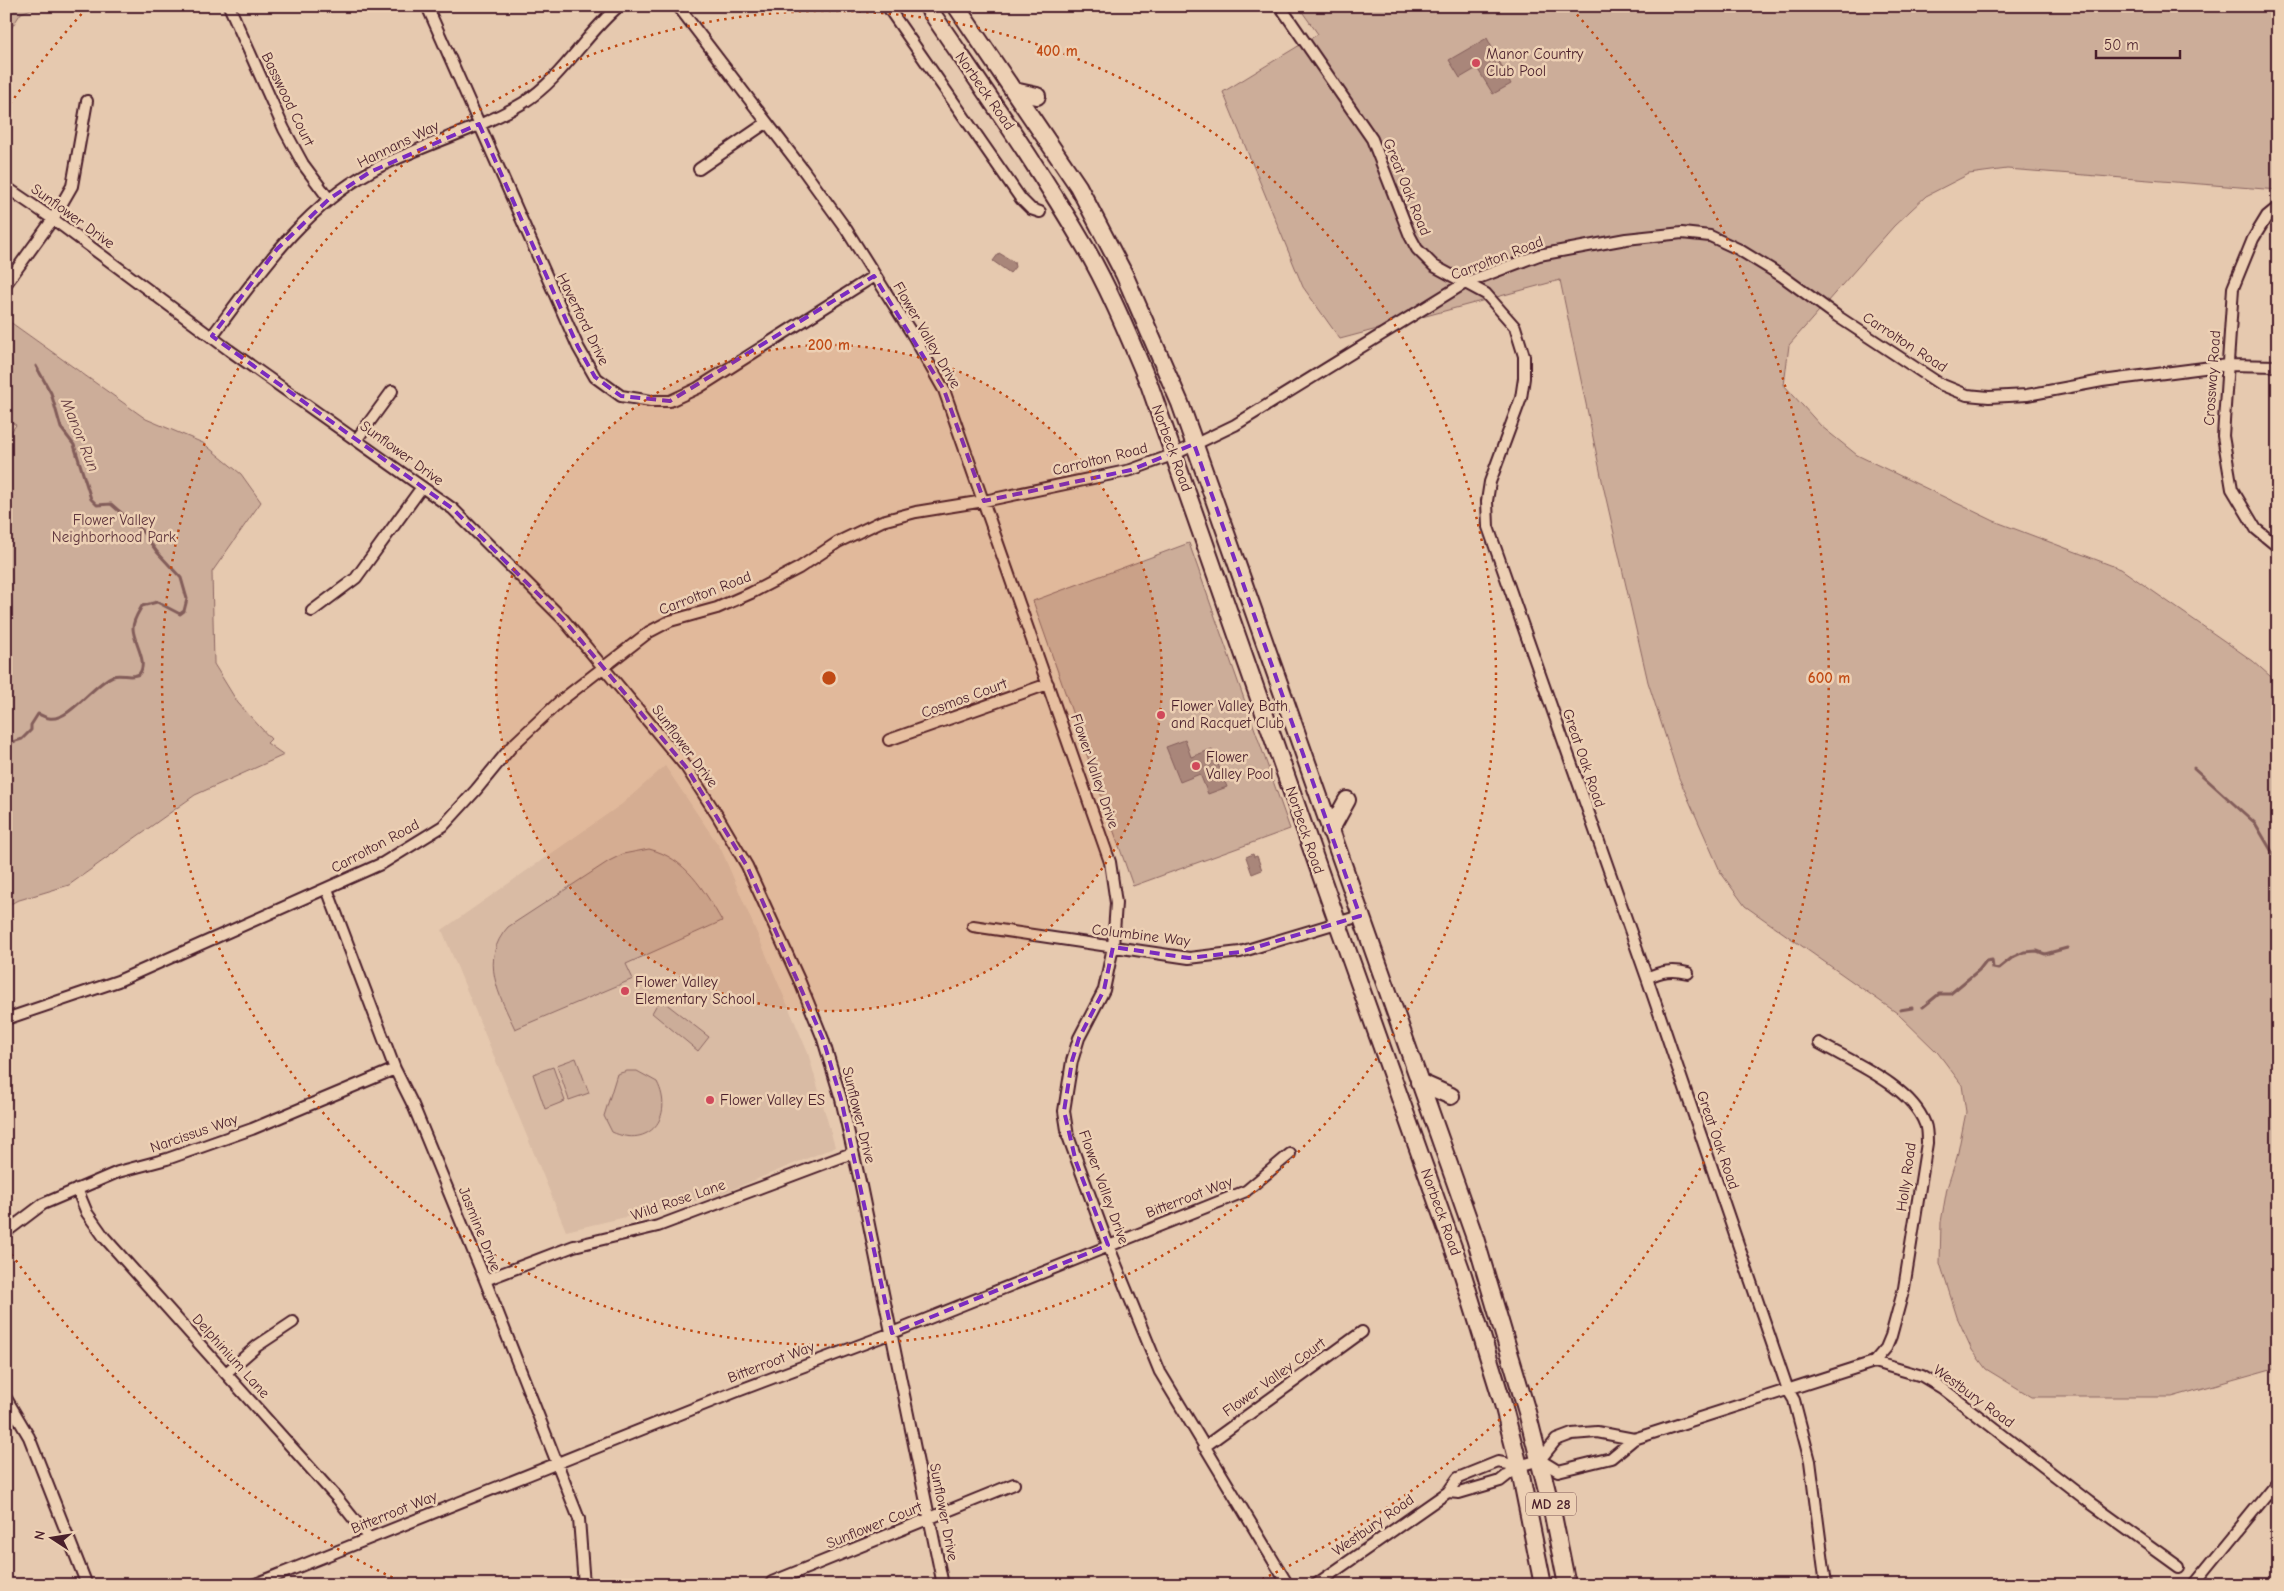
<svg xmlns="http://www.w3.org/2000/svg" width="2284" height="1591" font-family="'Comic Neue',sans-serif">
<style>
.built{fill:#d9bba4}
.green{fill:#ccad99;stroke:#8b6662}
.water{fill:#a9867a;stroke:#835d5a}
.lines{fill:none;stroke-linecap:round;stroke-linejoin:round}
.stream{stroke:#835d5a;stroke-width:3}
.street-casing{stroke:#4a1f2b;stroke-width:14}
.primary-casing{stroke:#4a1f2b;stroke-width:20}
.street{stroke:#edd0b4;stroke-width:10}
.primary{stroke:#edd0b4;stroke-width:16}
.marked{fill:none;stroke:#7b2cbf;stroke-width:4;stroke-dasharray:10 6;stroke-linejoin:round}
.ring{fill:none;stroke:#c04a14;stroke-width:2.5;stroke-dasharray:2.5 5}
.poi-dot{fill:#d1495b;stroke:#edd0b4;stroke-width:2}
.labels{text-anchor:middle;dominant-baseline:central;stroke-width:5;stroke-linejoin:round;paint-order:stroke}
.shield{fill:#edd0b4;stroke:#7b5454;stroke-width:1}
.shield-label{font-size:14px;font-weight:bold;fill:#4a1f2b}
.poi-label{font-size:15px;fill:#4a1f2b;stroke:#edd0b4;text-anchor:start}
.street-label{font-size:15px;fill:#4a1f2b;stroke:#edd0b4}
.park-label{font-size:15px;fill:#5e343c;stroke:#edd0b4}
.water-label{font-size:16px;font-style:italic;fill:#62393f;stroke:#edd0b4}
.centre{fill:#c04a14;stroke:#edd0b4;stroke-width:2.5}
.ring-label{font-size:15px;text-anchor:middle;font-weight:bold;fill:#c04a14;stroke:#edd0b4;stroke-width:5;stroke-linejoin:round;paint-order:stroke}
</style>
<rect width="100%" height="100%" fill="#e6c9af"/>
<filter id="ink" filterUnits="userSpaceOnUse"><feTurbulence type="fractalNoise" baseFrequency=".02" numOctaves="2"/><feDisplacementMap in="SourceGraphic" scale="10" xChannelSelector="R" yChannelSelector="G"/><feConvolveMatrix kernelMatrix="1 2 1 2 8 2 1 2 1" color-interpolation-filters="sRGB"/></filter>
<g filter="url(#ink)">
<path class="built" d="M 665,766 L 721,849 L 808,1053 L 835,1147 L 716,1196 L 566,1231 L 442,930 L 622,804 Z"/>
<path class="green" d="M 6,6 L 39,6 L 21,13 L 6,36 Z
M 1298,6 L 2278,6 L 2278,190 L 2007,169 L 1969,174 L 1926,196 L 1894,226 L 1789,345 L 1784,385 L 1821,426 L 1857,455 L 1994,521 L 2121,569 L 2253,661 L 2278,683 L 2278,1367 L 2172,1397 L 2032,1397 L 1986,1369 L 1972,1350 L 1957,1317 L 1940,1263 L 1941,1222 L 1947,1188 L 1957,1157 L 1966,1112 L 1962,1085 L 1938,1053 L 1897,1013 L 1745,906 L 1721,873 L 1679,778 L 1648,682 L 1603,485 L 1560,280 L 1340,339 L 1303,287 L 1223,92 L 1318,34 Z
M 6,319 L 146,419 L 203,443 L 241,474 L 261,502 L 212,572 L 214,664 L 238,703 L 271,739 L 267,743 L 284,755 L 195,795 L 69,885 L 16,901 L 6,907 L 6,439 L 16,425 L 6,419 Z
M 1189,543 L 1290,829 L 1133,886 L 1033,601 Z
M 649,849 C 686,858 704,890 722,921 L 626,964 L 633,979 L 515,1029 C 499,995 479,959 508,927 L 609,861 L 623,854 Z
M 660,999 L 709,1037 L 698,1051 L 652,1013 Z
M 576,1058 L 589,1093 L 569,1100 L 557,1065 Z
M 553,1067 L 565,1101 L 545,1109 L 533,1074 Z
M 627,1071 L 637,1071 L 657,1082 C 675,1117 649,1149 612,1132 L 604,1116 L 617,1074 Z"/>
<path class="water" d="M 1487,38 L 1511,84 L 1493,94 L 1477,68 L 1460,78 L 1449,60 Z
M 999,253 L 1014,262 L 1015,267 L 1010,273 L 993,261 Z
M 1185,740 L 1191,757 L 1212,749 L 1227,787 L 1208,794 L 1200,774 L 1180,782 L 1166,747 Z
M 1253,854 L 1254,857 L 1257,856 L 1262,870 L 1252,874 L 1246,857 Z"/>
<g class="lines">
<path class="stream" d="M 6,744 L 22,739 L 31,730 L 31,725 L 38,714 C 42,715 45,718 49,718 C 69,722 94,683 113,676 C 121,673 131,679 139,674 C 149,662 133,642 133,628 C 133,620 138,613 142,606 L 157,602 L 180,614 L 184,611 L 187,599 L 181,578 L 157,552 L 142,531 L 111,504 L 97,505 L 91,499 L 74,445 L 61,428 L 51,393 L 36,366
M 2194,768 L 2255,823 L 2278,862
M 1923,1007 L 1939,994 L 1950,994 L 1979,970 L 1986,961 L 1992,960 L 1993,968 L 1998,969 L 2013,957 L 2024,952 L 2037,951 L 2045,954 L 2067,948
M 1900,1010 L 1912,1008"/>
<g class="street-casing">
<path id="street" d="M 229,6 L 284,129 L 303,164 L 329,199
M 427,6 L 578,347 L 595,377 L 621,396 L 651,401 L 670,401 L 698,388 L 874,276
M 678,6 L 804,171 L 846,229 L 914,337 L 944,390 L 1110,862 L 1116,903 L 1113,947 L 1104,990 L 1079,1038 L 1072,1061 L 1064,1111 L 1068,1136 L 1108,1245 L 1160,1372 L 1288,1585
M 887,6 L 1021,199 L 1031,209 L 1040,212
M 1280,6 L 1372,139 L 1410,236 L 1417,249 L 1434,266 L 1486,294 L 1515,327 L 1524,356 L 1524,378 L 1521,398 L 1490,482 L 1487,501 L 1488,527 L 1647,978 L 1788,1390 L 1794,1400 L 1810,1461 L 1826,1585
M 699,169 L 766,123
M 6,187 L 53,219 L 229,350 L 453,509 L 563,619 L 686,767 L 717,815 L 747,866 L 800,982 L 823,1039 L 841,1099 L 861,1186 L 943,1585
M 2278,207 L 2267,216 L 2253,239 L 2233,288 L 2223,436 L 2232,489 L 2256,529 L 2278,547
M 6,284 L 53,219 L 72,186 L 87,101
M 212,336 C 258,275 302,209 371,171 C 420,145 476,131 523,103 C 563,78 584,35 619,6
M 357,439 L 392,391
M 312,611 L 356,578 L 422,487
M 889,740 L 1048,684
M 327,889 L 395,1069 L 413,1105 L 485,1280 L 579,1519 L 584,1585
M 973,926 L 1189,958 L 1240,952 L 1360,916
M 1647,978 C 1661,971 1672,969 1688,973
M 6,1019 L 118,981 L 383,863 L 443,826 L 476,790 L 512,746 L 559,702 L 649,632 L 670,621 L 717,608 L 751,593 L 799,568 L 838,542 L 882,521 L 916,512 L 984,501 L 1131,470 L 1175,454 L 1235,425 L 1465,283 L 1539,255 L 1626,239 L 1682,233 L 1710,236 L 1738,249 L 1782,276 L 1837,316 L 1940,384 L 1967,395 L 1989,397 L 2027,395 L 2102,381 L 2227,365 L 2278,366
M 1819,1043 C 1852,1062 1911,1086 1925,1124 C 1927,1129 1927,1137 1927,1143 L 1904,1288 L 1891,1336 L 1886,1348 L 1874,1362
M 77,1189 L 87,1213 L 104,1237 L 337,1498 L 369,1538
M 6,1232 L 43,1204 L 118,1172 L 167,1159 L 252,1129 L 395,1069
M 485,1280 L 574,1246 L 658,1226 L 852,1153
M 226,1373 L 257,1346 L 293,1322
M 6,1398 L 29,1437 L 87,1585
M 1204,1447 L 1362,1332
M 1540,1460 L 1558,1471 L 1611,1458 L 1634,1439 L 1874,1362 L 1922,1376 L 1942,1388 L 2089,1502 L 2179,1567
M 1448,1492 L 1459,1493 L 1500,1481 L 1519,1466
M 772,1582 L 1014,1484
M 253,1585 L 735,1392 L 892,1333 L 1246,1191 L 1290,1154
M 1315,1585 L 1448,1492 L 1458,1478 L 1498,1462 L 1519,1466 L 1540,1460 L 1556,1440 L 1572,1434 L 1597,1432 L 1634,1439
M 2193,1585 L 2278,1481"/>
</g>
<g class="primary-casing">
<path id="primary" d="M 927,6 C 981,86 1037,164 1085,247 C 1110,290 1129,337 1149,384 L 1338,924 L 1463,1275 L 1503,1404 L 1519,1466 L 1543,1585
M 956,6 L 1078,186 L 1124,274 L 1180,403 L 1475,1238 L 1527,1412 L 1553,1515 L 1567,1585
M 1014,91 L 1037,96
M 1330,831 L 1347,800
M 1419,1082 L 1451,1096"/>
</g>
<use href="#street" class="street"/>
<use href="#primary" class="primary"/>
</g>
</g>
<path class="marked" d="M 479,124 L 578,347 L 595,377 L 621,396 L 670,401 L 874,276 L 944,390 L 984,501 L 1131,470 L 1194,444 L 1360,916 L 1240,952 L 1189,958 L 1113,947 L 1104,990 L 1079,1038 L 1072,1061 L 1064,1111 L 1076,1162 L 1108,1245 L 892,1333 L 841,1099 L 823,1039 L 747,866 L 686,767 L 563,619 L 453,509 L 212,336 L 277,249 L 329,199 L 370,172 Z"/>
<circle cx="829" cy="678" r="333" fill="#c04a14" fill-opacity=".12"/>
<g class="ring">
<circle cx="829" cy="678" r="333"/>
<circle cx="829" cy="678" r="667"/>
<path d="M406 1584A1000 1000 0 0 1 10 1252M10 104A1000 1000 0 0 1 86 9M1572 9A1000 1000 0 0 1 1252 1584"/>
</g>
<g class="poi-dot">
<circle cx="1476" cy="63" r="5"/>
<circle cx="1161" cy="715" r="5"/>
<circle cx="1196" cy="766" r="5"/>
<circle cx="625" cy="991" r="5"/>
<circle cx="710" cy="1100" r="5"/>
</g>
<g class="labels">
<rect class="shield" x="1526" y="1492.5" width="50" height="23" rx="4"/>
<g class="shield-label">
<text x="1551" y="1504">MD 28</text>
</g>
<g class="poi-label">
<text x="1486" y="54">Manor Country<tspan x="1486" dy="17">Club Pool</tspan></text>
<text x="1171" y="706">Flower Valley Bath<tspan x="1171" dy="17">and Racquet Club</tspan></text>
<text x="1206" y="757">Flower<tspan x="1206" dy="17">Valley Pool</tspan></text>
<text x="635" y="982">Flower Valley<tspan x="635" dy="17">Elementary School</tspan></text>
<text x="720" y="1100">Flower Valley ES</text>
</g>
<g class="street-label">
<text transform="translate(985 91) rotate(55)">Norbeck Road</text>
<text transform="translate(288 99) rotate(64)">Basswood Court</text>
<text transform="translate(398 144) rotate(-26)">Hannans Way</text>
<text transform="translate(1407 187) rotate(68)">Great Oak Road</text>
<text transform="translate(73 216) rotate(36)">Sunflower Drive</text>
<text transform="translate(1497 258) rotate(-21)">Carrolton Road</text>
<text transform="translate(583 319) rotate(64)">Haverford Drive</text>
<text transform="translate(927 335) rotate(60)">Flower Valley Drive</text>
<text transform="translate(1905 342) rotate(33)">Carrolton Road</text>
<text transform="translate(2212 378) rotate(-86)">Crossway Road</text>
<text transform="translate(1172 448) rotate(70)">Norbeck Road</text>
<text transform="translate(402 453) rotate(36)">Sunflower Drive</text>
<text transform="translate(1100 459) rotate(-14)">Carrolton Road</text>
<text transform="translate(705 593) rotate(-21)">Carrolton Road</text>
<text transform="translate(964 698) rotate(-20)">Cosmos Court</text>
<text transform="translate(685 746) rotate(53)">Sunflower Drive</text>
<text transform="translate(1584 758) rotate(71)">Great Oak Road</text>
<text transform="translate(1095 771) rotate(71)">Flower Valley Drive</text>
<text transform="translate(1305 830) rotate(71)">Norbeck Road</text>
<text transform="translate(375 846) rotate(-28)">Carrolton Road</text>
<text transform="translate(1141 935) rotate(7)">Columbine Way</text>
<text transform="translate(859 1115) rotate(76)">Sunflower Drive</text>
<text transform="translate(194 1133) rotate(-19)">Narcissus Way</text>
<text transform="translate(1718 1140) rotate(71)">Great Oak Road</text>
<text transform="translate(1906 1177) rotate(-82)">Holly Road</text>
<text transform="translate(1104 1187) rotate(70)">Flower Valley Drive</text>
<text transform="translate(1189 1197) rotate(-21)">Bitterroot Way</text>
<text transform="translate(678 1200) rotate(-19)">Wild Rose Lane</text>
<text transform="translate(1441 1212) rotate(70)">Norbeck Road</text>
<text transform="translate(480 1229) rotate(68)">Jasmine Drive</text>
<text transform="translate(231 1356) rotate(48)">Delphinium Lane</text>
<text transform="translate(771 1362) rotate(-21)">Bitterroot Way</text>
<text transform="translate(1274 1377) rotate(-36)">Flower Valley Court</text>
<text transform="translate(1974 1396) rotate(36)">Westbury Road</text>
<text transform="translate(394 1512) rotate(-22)">Bitterroot Way</text>
<text transform="translate(944 1512) rotate(79)">Sunflower Drive</text>
<text transform="translate(874 1525) rotate(-22)">Sunflower Court</text>
<text transform="translate(1373 1525) rotate(-35)">Westbury Road</text>
</g>
<g class="park-label">
<text x="114" y="520">Flower Valley<tspan x="114" dy="17">Neighborhood Park</tspan></text>
</g>
<g class="water-label">
<text transform="translate(80 435) rotate(68)">Manor Run</text>
</g>
</g>
<circle cx="829" cy="678" r="8" class="centre"/>
<g class="ring-label">
<text x="1057" y="56">400 m</text>
<text x="829" y="350">200 m</text>
<text x="1829" y="683">600 m</text>
</g>
<rect width="2284" height="1591" fill="none" stroke="#edd0b4" stroke-width="25"/>
<rect x="12" y="12" width="2259" height="1566" fill="none" stroke="#4a1f2b" stroke-width="2" filter="url(#ink)"/>
<g transform="translate(52 1538) rotate(282)" stroke="#edd0b4" stroke-width="4" paint-order="stroke">
<path d="M0-4L9 19L0 12L-9 19Z" fill="#4a1f2b"/>
<text y="-8" font-size="14" font-weight="bold" text-anchor="middle" fill="#4a1f2b">N</text>
</g>
<path d="M2096 50v8h84v-8" fill="none" stroke="#4a1f2b" stroke-width="2.5"/>
<text x="2104" y="50" font-size="15" fill="#4a1f2b" stroke="#edd0b4" stroke-width="4" paint-order="stroke">50 m</text>
</svg>
